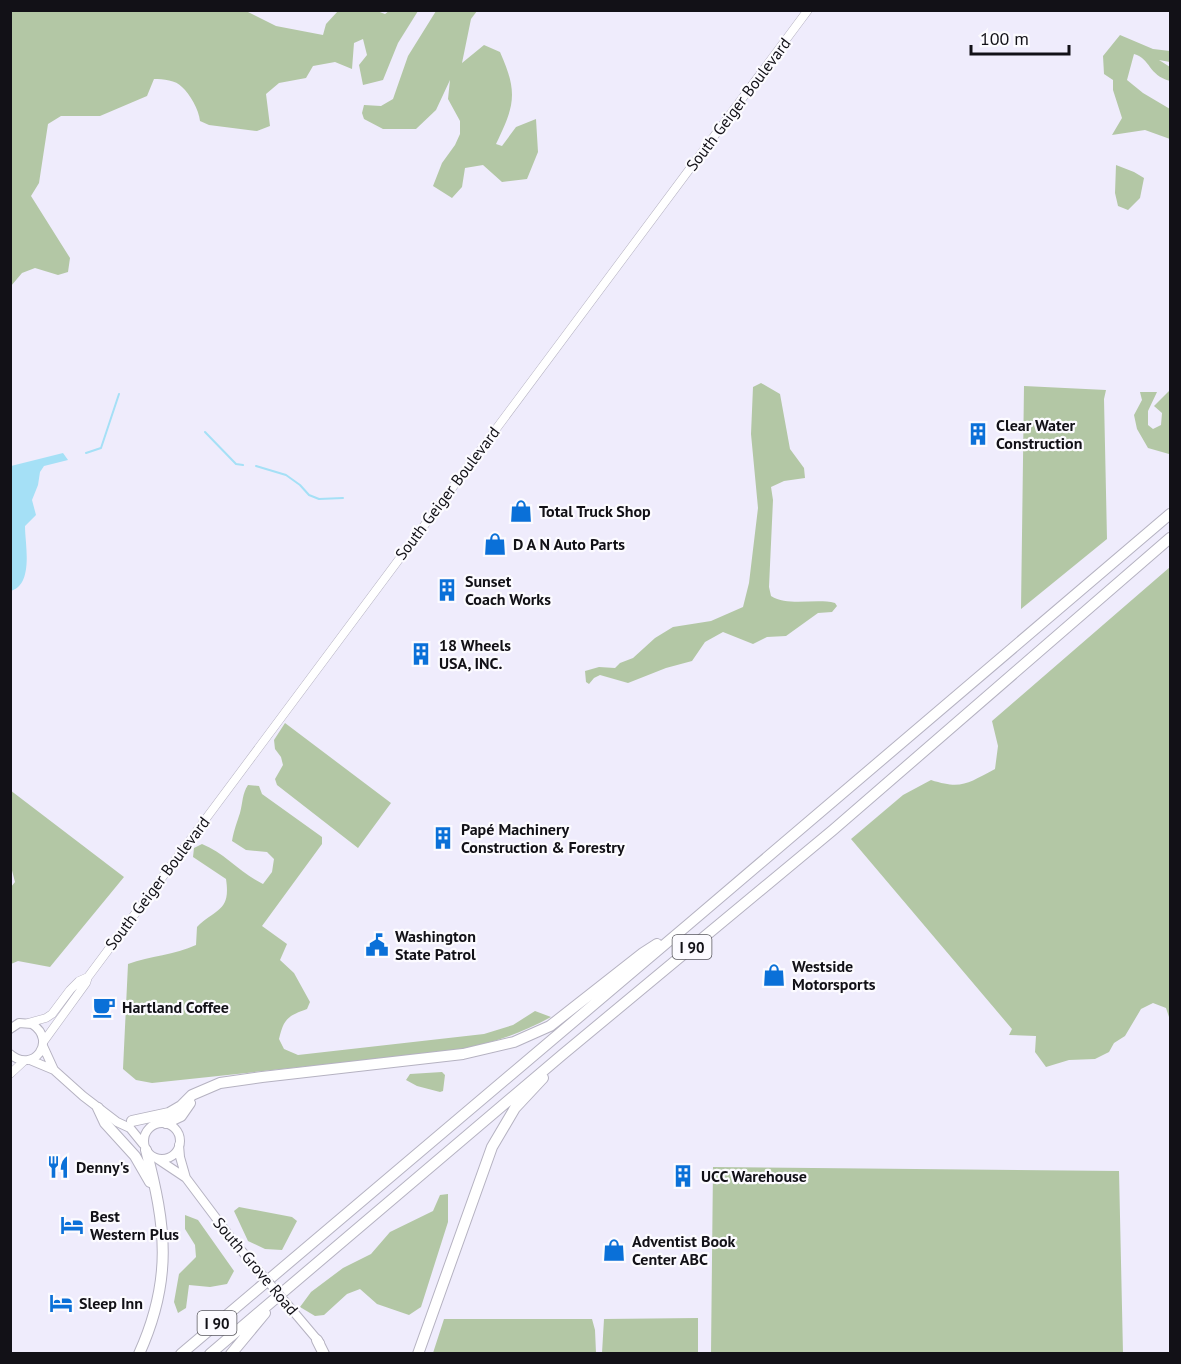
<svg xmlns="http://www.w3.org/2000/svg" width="1181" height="1364" font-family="'PT Sans',sans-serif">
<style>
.green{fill:#b3c7a5}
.water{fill:#a5e0f6}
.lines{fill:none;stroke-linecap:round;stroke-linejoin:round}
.stream{stroke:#a5e0f6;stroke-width:2}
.tertiary-casing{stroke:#b5b2c1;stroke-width:9}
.secondary-casing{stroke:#b5b2c1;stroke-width:10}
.motorway-casing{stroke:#b5b2c1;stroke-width:12}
.tertiary{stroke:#fff;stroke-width:8}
.secondary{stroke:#fff;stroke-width:8}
.motorway{stroke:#fff;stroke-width:10}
.secondary-bridge-casing{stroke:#b5b2c1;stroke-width:10;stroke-linecap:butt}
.secondary-bridge{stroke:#fff;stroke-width:8}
.labels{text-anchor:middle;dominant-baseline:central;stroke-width:4.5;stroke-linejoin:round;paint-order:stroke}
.shield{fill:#fcfbff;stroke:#58575d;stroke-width:1.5}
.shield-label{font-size:15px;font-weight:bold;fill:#121117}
.street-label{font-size:16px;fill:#121117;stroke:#fcfbff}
.poi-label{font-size:16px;font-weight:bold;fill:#121117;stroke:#fcfbff;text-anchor:start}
</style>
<rect width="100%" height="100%" fill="#efecfc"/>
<path class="green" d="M 11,10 L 239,11 L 248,12 L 276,26 L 323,35 L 326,24 L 338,11 L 377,11 L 385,14 L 389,11 L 418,11 L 398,43 L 383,80 L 363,85 L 359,65 L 367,55 L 363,39 L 354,43 L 352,69 L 335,62 L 313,66 L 306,78 L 279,83 L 266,94 L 270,126 L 257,131 L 209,125 L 200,121 C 199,110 190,94 182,87 C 176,80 163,79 154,79 L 147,96 L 100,116 L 61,116 L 48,124 L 39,183 L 31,196 L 70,258 L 68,272 L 58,275 L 35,268 L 22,273 L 11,286 Z
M 436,11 L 477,11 L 471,19 L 462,63 L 484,45 L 500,52 C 518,92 515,105 496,144 L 502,146 L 516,127 L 536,119 L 538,152 L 527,179 L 502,182 L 483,165 L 465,168 L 462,187 L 452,198 L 433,186 L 442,163 L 455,145 L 460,134 L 460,121 L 448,99 L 450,80 L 436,110 L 416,129 L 383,129 L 364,119 L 362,113 L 364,105 L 381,106 L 393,99 L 408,56 Z
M 1120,35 L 1153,49 L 1170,51 L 1170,62 L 1159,60 L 1170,67 L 1170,81 C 1148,75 1151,59 1134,54 L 1127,80 L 1143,93 L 1170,109 L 1170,139 L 1145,130 L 1112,135 L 1122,118 L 1113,90 L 1113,80 L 1104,74 L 1103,56 Z
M 1116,165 L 1134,172 L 1144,178 L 1140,198 L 1128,210 L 1118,206 L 1115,193 Z
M 761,383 L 780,394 L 790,449 L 804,468 L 805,478 L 784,481 L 771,487 L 773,500 L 769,587 L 771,596 C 789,607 815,598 835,603 L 837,606 L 832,612 L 818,613 L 786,636 L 767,637 L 753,644 L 723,632 L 705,642 L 692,661 L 666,668 L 628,683 L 600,675 L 594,678 L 589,684 L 586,682 L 585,671 L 599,667 L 615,668 L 620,663 L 633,658 L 655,638 L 673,627 L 711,621 L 743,607 L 749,583 L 758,508 L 751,434 L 753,387 Z
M 1024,386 L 1106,390 L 1104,399 L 1107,539 L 1021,609 Z
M 1170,390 L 1170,452 L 1169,454 L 1148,448 L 1137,429 L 1134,415 L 1142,400 L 1140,392 L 1157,392 L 1148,411 L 1148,425 L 1153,429 L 1161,425 L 1162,413 L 1154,406 Z
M 1170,567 L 1170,1020 L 1166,1008 L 1153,1003 L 1141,1009 L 1125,1036 L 1114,1043 L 1109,1052 L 1095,1059 L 1069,1060 L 1046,1067 L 1035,1052 L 1036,1036 L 1009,1035 L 1012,1029 L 851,839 L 903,795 L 931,780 C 962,790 968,783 995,769 L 998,746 L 992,721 Z
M 285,723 L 391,803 L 358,848 L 277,785 L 275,779 L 283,765 L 281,757 L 275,749 L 274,740 Z
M 248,785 L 259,786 L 262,794 L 322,837 L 322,844 L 262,926 L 287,944 L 280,960 L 294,973 L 310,1002 L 307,1009 C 288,1016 284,1018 279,1039 L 284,1049 L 298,1055 L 484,1034 L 513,1025 L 535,1011 L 551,1017 C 516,1036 491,1043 452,1051 L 152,1083 L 136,1080 L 123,1069 L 128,964 C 150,956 175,955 196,945 L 197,927 C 216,908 231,912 226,879 L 193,857 L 194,848 L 202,844 C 225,853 240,873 263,884 L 272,872 L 274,859 L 267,852 L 246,850 L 232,841 C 234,830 237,822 240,813 C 243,802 242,794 248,785 Z
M 10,790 L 124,877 L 50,967 L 18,961 L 11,964 L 11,887 L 15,882 L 10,863 Z
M 442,1072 L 445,1075 L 443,1091 L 440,1092 L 417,1086 L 406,1080 L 410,1074 Z
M 713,1167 L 1119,1171 L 1123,1353 L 711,1353 Z
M 448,1194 L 448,1222 L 421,1307 L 409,1315 L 377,1304 L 360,1289 L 347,1294 L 324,1315 L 315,1316 L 300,1307 L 311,1292 L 343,1268 L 371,1254 L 390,1232 L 433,1211 L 440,1195 Z
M 239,1207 L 292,1217 L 297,1221 L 282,1250 L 265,1249 L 248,1241 L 234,1211 Z
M 185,1215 L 198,1220 L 234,1271 L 227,1284 L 210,1287 L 189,1285 L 186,1308 L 178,1313 L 174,1302 L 179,1274 L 196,1257 L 195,1245 L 185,1229 Z
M 698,1318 L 698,1353 L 602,1353 L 604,1319 Z
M 444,1319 L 592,1319 L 595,1330 L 596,1353 L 433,1353 Z"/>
<path class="water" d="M 63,453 L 68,460 L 44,466 L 40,472 L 38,485 L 32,500 L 36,515 L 25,526 C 25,544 34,584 11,591 L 11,466 Z"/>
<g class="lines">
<path class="stream" d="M 205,432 L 236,464 L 243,465
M 86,453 L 101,448 L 119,394
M 256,466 L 286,475 L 300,485 L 309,495 L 319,499 L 343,498"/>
<g class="tertiary-casing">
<path id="tertiary" d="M 28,1023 L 46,1018 L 52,1014 L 70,990 L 79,981 L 88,977
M 44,1041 L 86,983 L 88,977 L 808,10
M 10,1074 L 24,1061"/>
</g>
<g class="secondary-casing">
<path id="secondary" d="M 10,1029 L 19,1023 L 32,1024 C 58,1041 33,1074 10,1054
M 43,1046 L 54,1070 L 83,1096 L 117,1122 L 130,1128 L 143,1144
M 30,1060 L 54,1070
M144 1141a18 18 0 1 1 36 0a18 18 0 1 1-36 0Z
M 179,1145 L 180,1157 L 186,1178 L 234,1242 L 253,1264
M 156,1158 L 186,1178
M 293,1311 L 320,1343"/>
</g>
<g class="motorway-casing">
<path id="motorway" d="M 98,1108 L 105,1123 L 135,1156 L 150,1182
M 132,1121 L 169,1113 L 181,1106 L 192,1095 L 220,1083 L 262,1077 L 463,1054 L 514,1042 L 550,1026 L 643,953 L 657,944
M 166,1123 L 181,1116 L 190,1103
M 317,1340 L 324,1354
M 139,1354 C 173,1279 166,1226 146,1150
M 181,1354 L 690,923 L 1170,514
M 210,1354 L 562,1055 L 833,830 L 1170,538
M 231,1354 L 265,1313
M 418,1354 L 492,1147 L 515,1108 L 543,1078"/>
</g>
<use href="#tertiary" class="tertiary"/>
<use href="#secondary" class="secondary"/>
<use href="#motorway" class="motorway"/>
<g class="secondary-bridge-casing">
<path id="secondary-bridge" d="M 253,1264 L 293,1311"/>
</g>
<use href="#secondary-bridge" class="secondary-bridge"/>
</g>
<defs>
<g id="building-bare" transform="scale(1.8)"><path d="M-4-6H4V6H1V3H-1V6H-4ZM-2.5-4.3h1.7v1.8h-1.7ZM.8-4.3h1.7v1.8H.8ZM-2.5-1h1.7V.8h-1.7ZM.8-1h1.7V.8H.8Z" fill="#0a70d8" stroke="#fcfbff" stroke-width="2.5" paint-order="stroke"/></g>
<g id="shop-bare" transform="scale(1.8)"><path d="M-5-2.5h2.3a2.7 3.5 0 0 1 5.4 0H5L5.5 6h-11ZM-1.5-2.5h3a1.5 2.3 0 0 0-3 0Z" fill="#0a70d8" stroke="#fcfbff" stroke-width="2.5" paint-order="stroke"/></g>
<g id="civic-bare" transform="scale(1.8)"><path d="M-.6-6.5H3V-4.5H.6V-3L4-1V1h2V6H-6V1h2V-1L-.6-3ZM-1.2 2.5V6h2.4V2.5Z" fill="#0a70d8" stroke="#fcfbff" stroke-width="2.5" paint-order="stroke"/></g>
<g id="cafe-bare" transform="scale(1.8)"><path d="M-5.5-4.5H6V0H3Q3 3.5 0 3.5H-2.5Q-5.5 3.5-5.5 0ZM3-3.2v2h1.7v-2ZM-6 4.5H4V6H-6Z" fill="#0a70d8" stroke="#fcfbff" stroke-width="2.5" paint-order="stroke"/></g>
<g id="restaurant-bare" transform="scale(1.8)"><path d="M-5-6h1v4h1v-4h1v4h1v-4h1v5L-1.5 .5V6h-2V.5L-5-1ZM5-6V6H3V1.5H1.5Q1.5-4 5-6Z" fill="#0a70d8" stroke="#fcfbff" stroke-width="2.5" paint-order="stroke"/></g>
<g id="hotel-bare" transform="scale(1.8)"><path d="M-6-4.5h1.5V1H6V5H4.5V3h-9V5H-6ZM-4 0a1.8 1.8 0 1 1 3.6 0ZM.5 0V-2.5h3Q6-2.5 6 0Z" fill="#0a70d8" stroke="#fcfbff" stroke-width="2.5" paint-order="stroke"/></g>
</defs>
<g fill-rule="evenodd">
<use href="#building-bare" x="978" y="434"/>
<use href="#shop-bare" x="521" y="511"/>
<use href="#shop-bare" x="495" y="544"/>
<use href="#building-bare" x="447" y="590"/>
<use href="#building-bare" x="421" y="654"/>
<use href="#building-bare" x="443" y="838"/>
<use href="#civic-bare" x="377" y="945"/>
<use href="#shop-bare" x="774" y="975"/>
<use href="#cafe-bare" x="104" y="1007"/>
<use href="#restaurant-bare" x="58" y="1167"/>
<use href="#building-bare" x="683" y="1176"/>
<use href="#hotel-bare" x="72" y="1225"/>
<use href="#shop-bare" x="614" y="1250"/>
<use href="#hotel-bare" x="61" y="1303"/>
</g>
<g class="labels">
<g class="shield">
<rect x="672.5" y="935" width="39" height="24" rx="4.5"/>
<rect x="197.5" y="1311" width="39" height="24" rx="4.5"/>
</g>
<g class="shield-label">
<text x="692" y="947">I 90</text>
<text x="217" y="1323">I 90</text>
</g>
<g class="street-label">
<text transform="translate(738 104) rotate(-53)">South Geiger Boulevard</text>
<text transform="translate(447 493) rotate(-53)">South Geiger Boulevard</text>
<text transform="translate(157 883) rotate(-53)">South Geiger Boulevard</text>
<text transform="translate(256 1266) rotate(50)">South Grove Road</text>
</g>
<g class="poi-label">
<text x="996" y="425">Clear Water<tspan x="996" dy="18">Construction</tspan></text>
<text x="539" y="511">Total Truck Shop</text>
<text x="513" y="544">D A N Auto Parts</text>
<text x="465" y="581">Sunset<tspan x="465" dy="18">Coach Works</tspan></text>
<text x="439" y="645">18 Wheels<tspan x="439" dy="18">USA, INC.</tspan></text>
<text x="461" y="829">Papé Machinery<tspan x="461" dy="18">Construction &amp; Forestry</tspan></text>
<text x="395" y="936">Washington<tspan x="395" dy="18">State Patrol</tspan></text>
<text x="792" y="966">Westside<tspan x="792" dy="18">Motorsports</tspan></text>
<text x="122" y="1007">Hartland Coffee</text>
<text x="76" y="1167">Denny's</text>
<text x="701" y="1176">UCC Warehouse</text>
<text x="90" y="1216">Best<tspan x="90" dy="18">Western Plus</tspan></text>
<text x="632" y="1241">Adventist Book<tspan x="632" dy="18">Center ABC</tspan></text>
<text x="79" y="1303">Sleep Inn</text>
</g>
</g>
<rect width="1181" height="1364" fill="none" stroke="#121117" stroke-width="24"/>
<path d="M971 45v9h98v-9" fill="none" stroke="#121117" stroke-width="3"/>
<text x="980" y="45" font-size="18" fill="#121117" stroke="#fcfbff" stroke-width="4.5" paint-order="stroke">100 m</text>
</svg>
